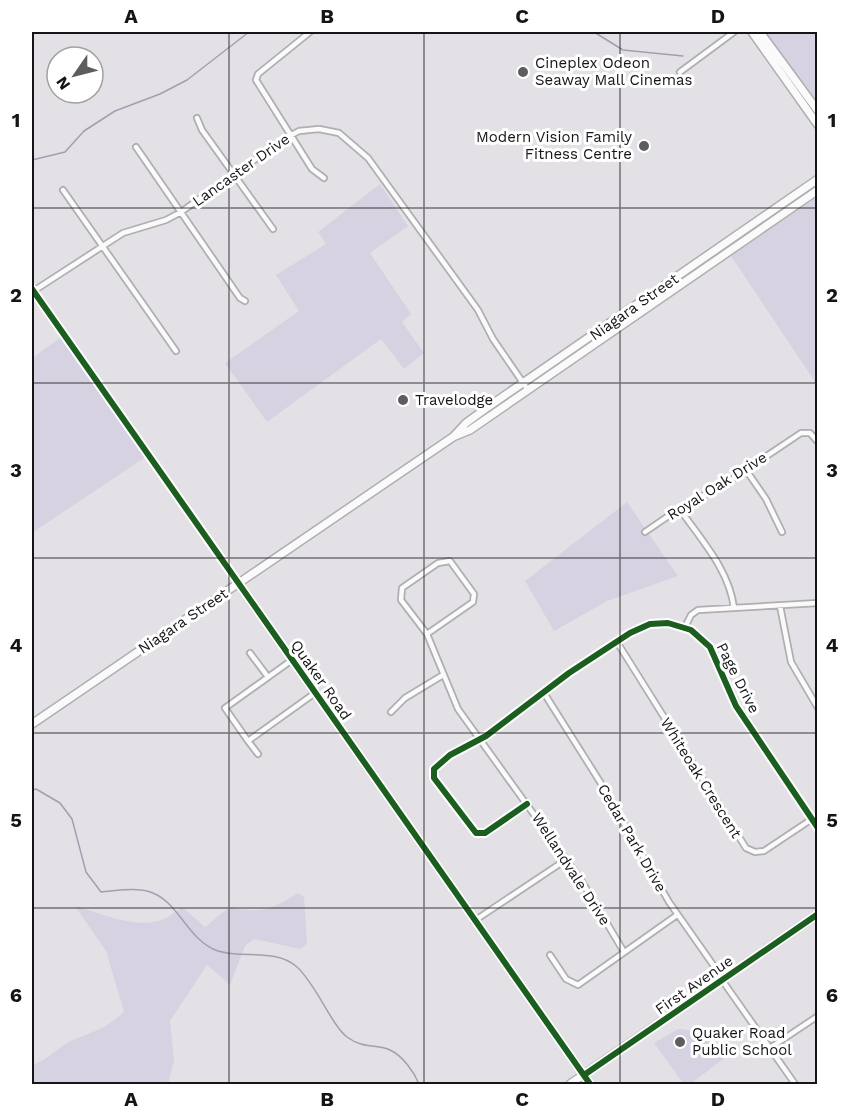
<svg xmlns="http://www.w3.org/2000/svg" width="849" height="1116" font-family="'Work Sans',sans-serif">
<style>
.green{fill:#d7d2e1}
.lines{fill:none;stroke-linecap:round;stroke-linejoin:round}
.stream{stroke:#a59eb1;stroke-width:1.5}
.street-casing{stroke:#afaeb0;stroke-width:8}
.secondary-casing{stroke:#afaeb0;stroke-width:10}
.street{stroke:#fbfafb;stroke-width:4.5}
.secondary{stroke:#fbfafb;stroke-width:7}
.cycleway-casing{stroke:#fff;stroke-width:10}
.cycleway{stroke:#1b5e20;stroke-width:6}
.grid{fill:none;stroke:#151416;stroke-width:1.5;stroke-opacity:0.55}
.poi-dot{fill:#5d5c5e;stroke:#fff;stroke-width:2}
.labels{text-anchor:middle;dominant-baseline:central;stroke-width:6;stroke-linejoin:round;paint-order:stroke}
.poi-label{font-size:15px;fill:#151416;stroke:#fff;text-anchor:start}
.street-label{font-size:15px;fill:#151416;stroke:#fff}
.neatline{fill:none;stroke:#151416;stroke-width:2}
.grid-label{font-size:20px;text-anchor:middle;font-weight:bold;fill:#151416}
</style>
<rect width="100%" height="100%" fill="#e3e1e5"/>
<path class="green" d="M 765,32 L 817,32 L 817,104 Z
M 380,184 L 408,226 L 370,253 L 411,314 L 402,322 L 424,353 L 404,369 L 381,339 L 267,422 L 225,363 L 299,311 L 276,275 L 326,244 L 318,232 Z
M 817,197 L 817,385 L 731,256 Z
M 60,338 L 147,456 L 32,533 L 32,358 Z
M 627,502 L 678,576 L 607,601 L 554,631 L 525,581 Z
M 298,893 L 304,897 L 307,944 L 300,949 L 254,939 L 245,946 L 230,985 L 207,965 L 170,1021 L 174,1060 L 168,1084 L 32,1084 L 32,1065 C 48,1060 57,1048 71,1041 C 96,1030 102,1031 124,1012 L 106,951 L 75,906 C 100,913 132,928 158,921 C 166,920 175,912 182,907 L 205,927 L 229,907 C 262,914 271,910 298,893 Z
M 678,1029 C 701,1030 711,1040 725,1058 L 690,1084 L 683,1083 L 654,1043 Z"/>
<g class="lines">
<path class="stream" d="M 594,32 L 623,50 L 683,56
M 32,160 L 65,152 L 84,131 L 115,111 L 160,94 L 187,80 L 249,32
M 32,790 L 36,789 L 60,803 L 72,819 L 86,872 L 101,892 C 115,891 133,887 147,891 C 179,899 186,940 218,951 C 244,959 275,948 297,967 C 316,984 332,1026 347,1037 C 363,1049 377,1044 390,1050 C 403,1056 414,1072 419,1084"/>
<g class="street-casing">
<path id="street" d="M 310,32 L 258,74 L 256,80 L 312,169 L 324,178
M 680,72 L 734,32
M 197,118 L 202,130 L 273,229
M 136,147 L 240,298 L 245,301
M 63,190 L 176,351
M 33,291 L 239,583
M 32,292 L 123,233 L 166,220 L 181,212 L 284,139 L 299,131 L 319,129 L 339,133 L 368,158 L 478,310 L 493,339 L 528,390
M 746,470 L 766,499 L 782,532
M 679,508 C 701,540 729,569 734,608
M 645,532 L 686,504 L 719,488 L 801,433 L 810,433 L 818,442
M 780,606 L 791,662 L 818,708
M 685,627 L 691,615 L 698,610 L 818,603
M 427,634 L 473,602 L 474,594 L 450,561 L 438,563 L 402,588 L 401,600 L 427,634 L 458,709 L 581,880 L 624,952
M 617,642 L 746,848 L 755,852 L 764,851 L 812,819
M 250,653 L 268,677
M 292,660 L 225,708 L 248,741 L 315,693
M 544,693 L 602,785 L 669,902 L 723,979
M 391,712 L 405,698 L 443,675
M 248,741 L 258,754
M 527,804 L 485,833 L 476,833 L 434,778 L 434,769 L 450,755 L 486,736 L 569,673 L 630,633 L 650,624 L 668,623 L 691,630 L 710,647 L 736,706 L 818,828
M 474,921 L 567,859
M 550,955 L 566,979 L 578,985 L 677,915
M 722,980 L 795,1084
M 770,1048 L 818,1016"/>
</g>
<g class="secondary-casing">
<path id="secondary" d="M 752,32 L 818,125
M 760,32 L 818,111
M 454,436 L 466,423 L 488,407 L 818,179
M 239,584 L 590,1084
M 32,724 L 453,437 L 470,430 L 818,190
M 570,1084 L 818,914"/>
</g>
<use href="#street" class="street"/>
<use href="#secondary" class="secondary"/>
<g class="cycleway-casing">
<path id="cycleway" d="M 32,289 L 590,1084
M 527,804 L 485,833 L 476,833 L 434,778 L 434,769 L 450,755 L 486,736 L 569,673 L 630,633 L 650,624 L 668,623 L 691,630 L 710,647 L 736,706 L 818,828
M 584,1075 L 818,914"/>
</g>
<use href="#cycleway" class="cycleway"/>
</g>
<path class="grid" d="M 229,32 L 229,1084M 424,32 L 424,1084M 620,32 L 620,1084M 32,208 L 818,208M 32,383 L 818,383M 32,558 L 818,558M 32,733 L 818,733M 32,908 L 818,908"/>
<g class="poi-dot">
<circle cx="523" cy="72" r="6"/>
<circle cx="644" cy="146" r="6"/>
<circle cx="403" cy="400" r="6"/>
<circle cx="680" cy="1042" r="6"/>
</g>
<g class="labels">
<g class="poi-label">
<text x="535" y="63">Cineplex Odeon<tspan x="535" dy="17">Seaway Mall Cinemas</tspan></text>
<text x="632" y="137" text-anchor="end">Modern Vision Family<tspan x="632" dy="17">Fitness Centre</tspan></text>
<text x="415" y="400">Travelodge</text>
<text x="692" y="1033">Quaker Road<tspan x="692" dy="17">Public School</tspan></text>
</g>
<g class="street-label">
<text transform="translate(241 170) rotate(-35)">Lancaster Drive</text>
<text transform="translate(634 307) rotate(-35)">Niagara Street</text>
<text transform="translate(717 486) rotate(-32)">Royal Oak Drive</text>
<text transform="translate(183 621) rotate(-34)">Niagara Street</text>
<text transform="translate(738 678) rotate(63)">Page Drive</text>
<text transform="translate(321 680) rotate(55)">Quaker Road</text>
<text transform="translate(701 778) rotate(58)">Whiteoak Crescent</text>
<text transform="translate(632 838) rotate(60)">Cedar Park Drive</text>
<text transform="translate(571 869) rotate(57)">Wellandvale Drive</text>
<text transform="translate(694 985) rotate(-35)">First Avenue</text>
</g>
</g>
<rect width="849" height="1116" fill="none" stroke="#ffffff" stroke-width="66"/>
<g transform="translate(75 75) rotate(235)"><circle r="28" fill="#ffffff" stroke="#a1a1a2" stroke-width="1.5"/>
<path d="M0-4.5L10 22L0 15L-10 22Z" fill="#5d5c5e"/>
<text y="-9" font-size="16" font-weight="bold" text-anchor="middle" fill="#151416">N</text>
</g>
<rect x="33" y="33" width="783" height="1050" class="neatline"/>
<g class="grid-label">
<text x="131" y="23">A</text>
<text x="327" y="23">B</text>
<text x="522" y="23">C</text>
<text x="718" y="23">D</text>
<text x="16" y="127">1</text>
<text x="832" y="127">1</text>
<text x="16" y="302">2</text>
<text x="832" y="302">2</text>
<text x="16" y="477">3</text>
<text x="832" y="477">3</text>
<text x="16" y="652">4</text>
<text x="832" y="652">4</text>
<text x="16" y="827">5</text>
<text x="832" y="827">5</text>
<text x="16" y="1002">6</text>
<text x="832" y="1002">6</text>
<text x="131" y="1106">A</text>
<text x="327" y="1106">B</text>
<text x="522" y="1106">C</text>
<text x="718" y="1106">D</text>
</g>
</svg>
